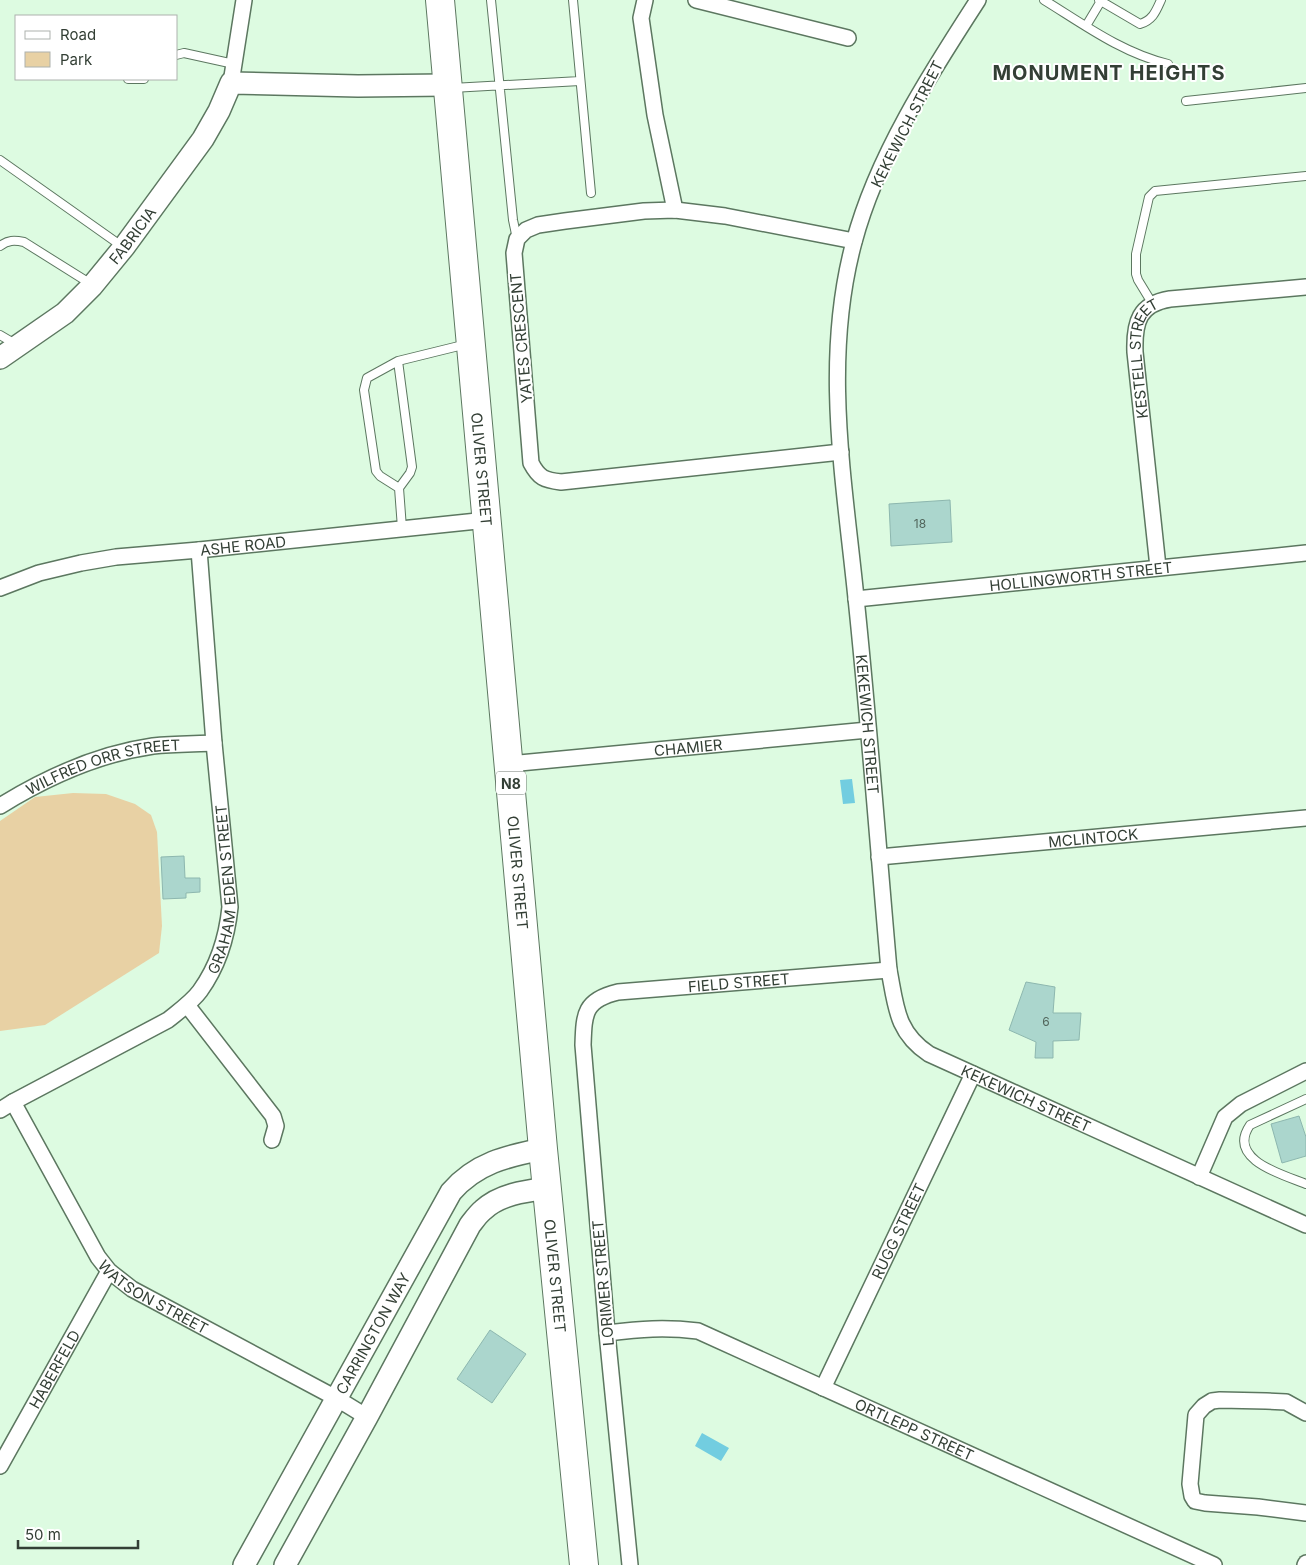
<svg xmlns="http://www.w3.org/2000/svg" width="1306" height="1565" font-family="Inter,sans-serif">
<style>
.green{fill:#e8d1a4}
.water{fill:#72cde0}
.building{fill:#abd6cd;stroke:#8db7af}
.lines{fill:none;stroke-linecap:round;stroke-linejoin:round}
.lane-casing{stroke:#5c7760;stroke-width:10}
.street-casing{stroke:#5c7760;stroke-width:18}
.secondary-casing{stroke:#5c7760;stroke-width:24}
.highway-casing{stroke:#5c7760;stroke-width:30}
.lane{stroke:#fff;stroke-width:8}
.street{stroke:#fff;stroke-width:15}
.secondary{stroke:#fff;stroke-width:21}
.highway{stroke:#fff;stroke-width:28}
.labels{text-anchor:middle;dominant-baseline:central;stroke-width:4;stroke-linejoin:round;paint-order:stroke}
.number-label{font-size:12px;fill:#51655b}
.shield{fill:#fff;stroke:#707972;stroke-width:1}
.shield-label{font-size:14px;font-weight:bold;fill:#333f35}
.street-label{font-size:15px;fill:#333f35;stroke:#fff}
.district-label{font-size:20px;font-weight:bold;letter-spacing:1px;fill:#333f35;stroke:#fff}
</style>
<rect width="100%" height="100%" fill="#ddfbe1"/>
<path class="green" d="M 73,793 L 106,794 L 135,804 L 151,815 L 157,832 L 162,926 L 159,953 L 45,1025 L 0,1031 L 0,821 L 35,797 Z"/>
<path class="water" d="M 852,779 L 855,803 L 843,804 L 840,780 Z
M 702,1433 L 729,1448 L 721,1461 L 695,1446 Z"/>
<path class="building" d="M 950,500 L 952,542 L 891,546 L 889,504 Z
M 184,856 L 185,878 L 200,878 L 200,892 L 186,893 L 186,898 L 163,899 L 161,857 Z
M 1026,982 L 1055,987 L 1053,1013 L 1081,1013 L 1079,1040 L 1053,1041 L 1053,1058 L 1035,1058 L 1036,1042 L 1009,1030 Z
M 1299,1116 L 1306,1137 L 1306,1156 L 1282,1163 L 1271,1124 Z
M 490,1330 L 526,1354 L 492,1403 L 457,1379 Z"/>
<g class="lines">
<g class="lane-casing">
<path id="lane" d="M 491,0 L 513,220 L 517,239
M 573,0 L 591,193
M 1044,0 C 1083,24 1122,53 1168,64
M 1099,0 L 1140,24 C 1153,20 1156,11 1161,0
M 1086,26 L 1101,1
M 176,55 L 184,53 L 234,64
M 128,79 L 144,79
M 452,88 L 580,81
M 1186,101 L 1306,88
M 0,160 L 123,247
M 0,246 C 8,240 14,240 24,242 L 91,284
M 1152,303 L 1138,280 L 1136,274 L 1136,254 L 1149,197 L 1155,191 L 1306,176
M 0,335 L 17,345
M 398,361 L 412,467 L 410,473 L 399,488 L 402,528
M 399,488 L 380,476 L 376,471 L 364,390 L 367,378 L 398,361 L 467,344
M 1306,1099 L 1250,1125 C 1226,1160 1284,1175 1306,1184"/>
</g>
<g class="street-casing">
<g id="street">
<path d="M 645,0 L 641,18 L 655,115 L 675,210"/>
<path d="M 696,0 L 848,38"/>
<path id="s1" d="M 978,0 C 930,74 877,156 854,242 C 822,360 844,479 856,598 C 869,722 878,846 889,970 C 896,1006 896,1032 929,1054 L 1306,1225"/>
<path d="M 231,83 L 244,0"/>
<path d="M 841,452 L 561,482 C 544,480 539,478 531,463 L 514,253 L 517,239 L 526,230 L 538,225 L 565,221 L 644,211 L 675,210 L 725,216 L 854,241"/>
<path id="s2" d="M 1158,567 L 1135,352 C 1134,322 1139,304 1170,299 L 1306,287"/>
<path id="s3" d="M 0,588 L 39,573 L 81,563 L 116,557 L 199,550 L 487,520"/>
<path id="s4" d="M 856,599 L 1306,553"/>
<path id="s5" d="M 509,764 L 868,730"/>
<path id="s6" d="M 0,806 C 47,777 97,754 153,746 C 173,744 194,744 214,743"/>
<path id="s7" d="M 879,857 L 1306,818"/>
<path d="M 187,1005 L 273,1116 L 276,1126 L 272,1140"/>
<path id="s8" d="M 13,1102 L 98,1257 L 109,1271 L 132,1289 L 336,1398 L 367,1417"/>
<path id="s9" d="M 0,1110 L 13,1102 L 168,1020 C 179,1011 192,1002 200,991 C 218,966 227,937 230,907 L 214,743 L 199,550"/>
<path d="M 1199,1177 L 1225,1117 L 1241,1104 L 1306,1071"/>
<path id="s10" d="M 607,1333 C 641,1329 664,1327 698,1331 L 1214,1565"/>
<path id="s11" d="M 823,1388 L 973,1074"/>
<path d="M 1306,1413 L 1286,1402 L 1266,1401 L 1220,1400 L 1212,1401 L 1204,1406 L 1196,1415 L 1190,1484 L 1192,1496 L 1195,1501 L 1205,1503 L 1258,1507 L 1306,1513"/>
<path id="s12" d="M 0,1466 L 109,1271"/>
<path id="s13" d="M 630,1565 L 607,1333 L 583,1045 C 584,1014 584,1000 618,992 L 889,970"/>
<path d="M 1305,1565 L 1306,1563"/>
</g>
</g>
<g class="secondary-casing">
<g id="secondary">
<path id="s14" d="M 0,358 L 65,313 L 92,286 L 124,247 L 203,139 L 219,111 L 231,83 L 358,86 L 446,85"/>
<path id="s15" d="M 244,1565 L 451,1192 C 476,1163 507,1156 543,1149"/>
<path d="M 285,1565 L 367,1417 L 470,1225 C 474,1220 478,1214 483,1210 C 500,1194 526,1191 548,1188"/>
</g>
</g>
<g class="highway-casing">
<g id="highway">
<path id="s16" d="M 440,0 L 543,1149 L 584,1565"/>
</g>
</g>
<use href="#lane" class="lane"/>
<use href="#street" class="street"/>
<use href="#secondary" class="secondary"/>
<use href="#highway" class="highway"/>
</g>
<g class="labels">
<g class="number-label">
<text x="920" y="523">18</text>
<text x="1046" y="1021">6</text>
</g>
<rect class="shield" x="496" y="771.5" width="30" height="23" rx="4"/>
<g class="shield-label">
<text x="511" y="783">N8</text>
</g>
<g class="street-label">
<text transform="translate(907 124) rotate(-63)">KEKEWICH STREET</text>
<text stroke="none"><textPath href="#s14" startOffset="182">FABRICIA</textPath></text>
<text transform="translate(521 338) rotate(-95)">YATES CRESCENT</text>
<text stroke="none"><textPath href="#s2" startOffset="212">KESTELL STREET</textPath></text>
<text stroke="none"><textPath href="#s16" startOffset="471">OLIVER STREET</textPath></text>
<text stroke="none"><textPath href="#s3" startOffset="248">ASHE ROAD</textPath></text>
<text stroke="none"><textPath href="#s4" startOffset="226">HOLLINGWORTH STREET</textPath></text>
<text stroke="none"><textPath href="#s1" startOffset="758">KEKEWICH STREET</textPath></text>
<text stroke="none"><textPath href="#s5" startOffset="180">CHAMIER</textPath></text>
<text stroke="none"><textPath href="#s6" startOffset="112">WILFRED ORR STREET</textPath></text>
<text stroke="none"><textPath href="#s7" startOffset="215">MCLINTOCK</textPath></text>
<text stroke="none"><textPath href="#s16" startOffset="876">OLIVER STREET</textPath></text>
<text stroke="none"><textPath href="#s9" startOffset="341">GRAHAM EDEN STREET</textPath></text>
<text stroke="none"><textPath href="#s13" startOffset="715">FIELD STREET</textPath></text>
<text stroke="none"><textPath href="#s1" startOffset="1208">KEKEWICH STREET</textPath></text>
<text stroke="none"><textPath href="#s11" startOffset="174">RUGG STREET</textPath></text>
<text stroke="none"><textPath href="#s16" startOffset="1281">OLIVER STREET</textPath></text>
<text transform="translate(603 1283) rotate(-95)">LORIMER STREET</text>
<text stroke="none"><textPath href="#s8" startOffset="246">WATSON STREET</textPath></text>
<text stroke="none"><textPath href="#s15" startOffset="265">CARRINGTON WAY</textPath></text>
<text stroke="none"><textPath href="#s12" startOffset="111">HABERFELD</textPath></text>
<text stroke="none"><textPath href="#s10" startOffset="329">ORTLEPP STREET</textPath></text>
</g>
<g class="district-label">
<text x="1109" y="73">MONUMENT HEIGHTS</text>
</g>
</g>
<rect x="15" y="15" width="162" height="65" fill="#ffffff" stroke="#adb2ae"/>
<rect x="25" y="31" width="25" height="8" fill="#ffffff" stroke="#adb2ae"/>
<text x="60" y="40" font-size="15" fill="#333f35">Road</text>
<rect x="25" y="52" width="25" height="15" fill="#e8d1a4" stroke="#adb2ae"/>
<text x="60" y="65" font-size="15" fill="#333f35">Park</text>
<path d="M18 1540v8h120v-8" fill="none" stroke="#333f35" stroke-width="2.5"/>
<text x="25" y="1540" font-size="15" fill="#333f35" stroke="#ffffff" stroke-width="4" paint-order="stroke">50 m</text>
</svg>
